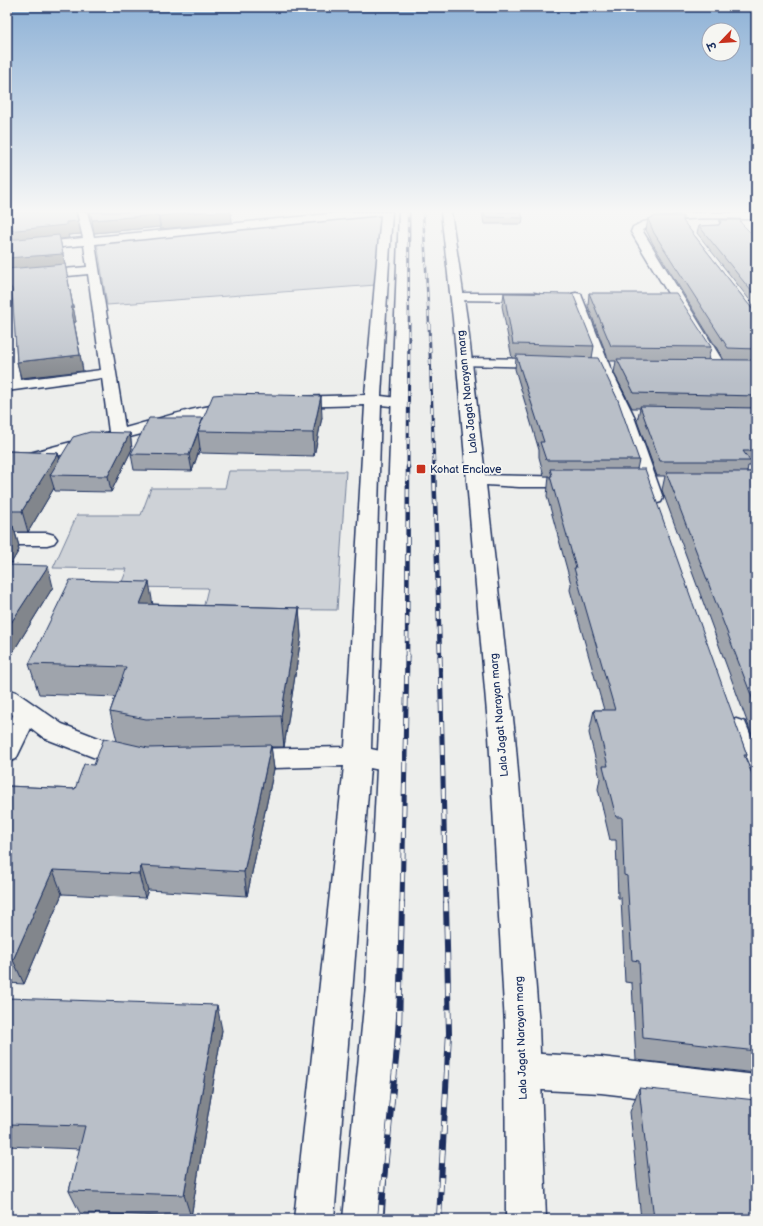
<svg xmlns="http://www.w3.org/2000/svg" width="763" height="1226" font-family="'Balsamiq Sans','Playpen Sans Deva',sans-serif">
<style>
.green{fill:#ced2d7;stroke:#74809a}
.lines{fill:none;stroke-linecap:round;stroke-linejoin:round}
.minor-casing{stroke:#1b2f5e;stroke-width:3}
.major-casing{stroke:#1b2f5e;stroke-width:3}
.minor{fill:#f6f6f2;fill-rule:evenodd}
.major{fill:#f6f6f2;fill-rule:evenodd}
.rail-far4-casing{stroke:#1b2f5e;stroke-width:2.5}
.rail-far3-casing{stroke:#1b2f5e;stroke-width:3}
.rail-far2-casing{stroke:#1b2f5e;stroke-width:4.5}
.rail-far1-casing{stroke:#1b2f5e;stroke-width:5}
.rail-casing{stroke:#1b2f5e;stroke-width:6}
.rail-far4{stroke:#f6f6f2;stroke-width:1.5;stroke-dasharray:5;stroke-linecap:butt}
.rail-far3{stroke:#f6f6f2;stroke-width:2;stroke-dasharray:6;stroke-linecap:butt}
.rail-far2{stroke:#f6f6f2;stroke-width:3;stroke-dasharray:8;stroke-linecap:butt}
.rail-far1{stroke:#f6f6f2;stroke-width:3.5;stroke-dasharray:11;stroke-linecap:butt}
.rail{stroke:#f6f6f2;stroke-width:4.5;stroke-dasharray:14;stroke-linecap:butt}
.wall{fill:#9fa4ac;stroke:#1b2f5e}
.shaded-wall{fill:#82868c;stroke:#1b2f5e}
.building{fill:#b9bfc8;stroke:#1b2f5e}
.poi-dot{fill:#c8321e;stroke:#f6f6f2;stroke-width:1.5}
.labels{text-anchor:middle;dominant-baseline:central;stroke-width:3.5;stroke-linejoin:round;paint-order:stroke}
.street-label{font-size:11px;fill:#1b2f5e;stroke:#f6f6f2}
.poi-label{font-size:11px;fill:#1b2f5e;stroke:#f6f6f2;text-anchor:start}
</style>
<rect width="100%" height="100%" fill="#edeeec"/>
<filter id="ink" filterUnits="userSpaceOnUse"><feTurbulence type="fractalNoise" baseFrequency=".025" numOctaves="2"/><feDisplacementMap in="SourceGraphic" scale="8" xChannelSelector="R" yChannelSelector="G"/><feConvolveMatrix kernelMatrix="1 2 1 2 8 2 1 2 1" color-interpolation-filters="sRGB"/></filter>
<g filter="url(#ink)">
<path class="green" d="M 380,215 L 376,285 L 107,305 L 97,242 Z
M 229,471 L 346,471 L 337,610 L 203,609 L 208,588 L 120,587 L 127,569 L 53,568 L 77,515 L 141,515 L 151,488 L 225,488 Z"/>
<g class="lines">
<g class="minor-casing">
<path id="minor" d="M 77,212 L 87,212 L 94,237 L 350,212 L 392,212 L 381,396 L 406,399 L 408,402 L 406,405 L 400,407 L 381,405 L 371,749 L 399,755 L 403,762 L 399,769 L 390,772 L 370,768 L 334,1219 L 294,1219 L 344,766 L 243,769 L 234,766 L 230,759 L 234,752 L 243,749 L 345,747 L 365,405 L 291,407 L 285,405 L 283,402 L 285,399 L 291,397 L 365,395 L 381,215 L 95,244 L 125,428 C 151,421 217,399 241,405 L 243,408 L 241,411 L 214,415 L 7,469 L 7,459 L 109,432 L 102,378 L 7,391 L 7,300 L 12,301 L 14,304 L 20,380 L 101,370 L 88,274 L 7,282 L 7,274 L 87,267 L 84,245 L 7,252 L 7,246 L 83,238 Z
M 686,213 L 756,213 L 756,219 C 719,219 676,214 642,230 L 727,368 L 725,371 L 720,372 L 715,371 L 713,368 L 631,232 L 633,227 L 643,222 Z
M 457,293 L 534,293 L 539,294 L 540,297 L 539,300 L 534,301 L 452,300 L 451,297 L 452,294 Z
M 576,293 L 581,294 L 582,297 L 610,367 L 633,414 L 663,498 L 661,502 L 654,504 L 647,502 L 645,498 L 617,414 L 596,367 L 570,297 L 571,294 Z
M 464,358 L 545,359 L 550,360 L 552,363 L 550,366 L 545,367 L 459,365 L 457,362 L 459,359 Z
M 476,475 L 579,477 L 585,478 L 588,482 L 585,486 L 579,487 L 519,487 L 470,484 L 467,480 L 470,476 Z
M 7,533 L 47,533 L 54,535 L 57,539 L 54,543 L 47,545 L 7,545 Z
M 7,689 L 16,692 L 62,724 L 106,741 L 138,749 L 142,756 L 138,763 L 129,766 L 93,757 L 44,738 L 31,728 L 16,759 L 7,762 L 7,727 L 13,715 L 7,710 Z
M 736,719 L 745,722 L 756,748 L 756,796 L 746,793 L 743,786 L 723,728 L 727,722 Z
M 523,1053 L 601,1057 L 756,1075 L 756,1111 L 601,1093 L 523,1089 L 511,1083 L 505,1071 L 511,1059 Z"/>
</g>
<g class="major-casing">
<path id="major" d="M 399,212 L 409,212 L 405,729 L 398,986 L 383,1219 L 343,1219 L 366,986 L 379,729 Z
M 441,212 L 451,212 L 467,319 L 515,736 L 539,1025 L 546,1219 L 506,1219 L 505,1025 L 489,736 L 453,319 Z"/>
</g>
<use href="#minor" class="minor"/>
<use href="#major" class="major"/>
<g class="rail-far4-casing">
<path id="rail-far4" d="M 408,212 L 409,324
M 423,212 L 429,324"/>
</g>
<g class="rail-far3-casing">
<path id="rail-far3" d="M 429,323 L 434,468
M 408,468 L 409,323"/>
</g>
<g class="rail-far2-casing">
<path id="rail-far2" d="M 434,467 L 440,657
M 407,657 L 408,467"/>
</g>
<g class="rail-far1-casing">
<path id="rail-far1" d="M 440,656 L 446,904
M 402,904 L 407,656"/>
</g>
<g class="rail-casing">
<path id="rail" d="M 380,1219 L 399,1029 L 402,903
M 439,1219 L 449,1033 L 446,903"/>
</g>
<use href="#rail-far4" class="rail-far4"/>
<use href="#rail-far3" class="rail-far3"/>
<use href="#rail-far2" class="rail-far2"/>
<use href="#rail-far1" class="rail-far1"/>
<use href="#rail" class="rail"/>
</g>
<path class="wall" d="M 7,212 L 81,234 L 68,235 L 69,238 L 60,239 L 76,322 L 74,322 L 83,371 L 21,378 L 17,362 L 13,300 L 7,299 Z
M 88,212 L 231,212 L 232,222 L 161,229 L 160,227 L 94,233 Z
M 482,212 L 521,212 L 523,218 L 522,224 L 484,224 Z
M 648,219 L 683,221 L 753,310 L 756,311 L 756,466 L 748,466 L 747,472 L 756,472 L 756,746 L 662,490 L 665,476 L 657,476 L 637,421 L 640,408 L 632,408 L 614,373 L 616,361 L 609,361 L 588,306 L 589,293 L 711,347 L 708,360 L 724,360 L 653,244 L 646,230 Z
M 720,220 L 741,223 L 753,235 L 756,236 L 756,308 L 697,233 L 699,226 L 719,225 Z
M 755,221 L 756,221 L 756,232 L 753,228 Z
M 504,293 L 594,346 L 592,358 L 639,460 L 637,469 L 747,755 L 746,758 L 756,783 L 756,1073 L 636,1060 L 632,983 L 625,982 L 621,898 L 618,898 L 616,840 L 610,840 L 598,789 L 600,778 L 589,733 L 594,710 L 604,710 L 570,590 L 571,584 L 547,496 L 549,476 L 544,476 L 539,457 L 539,450 L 515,369 L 516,358 L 512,358 L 502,306 Z
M 322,417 L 314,456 L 201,453 L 200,448 L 192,471 L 134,470 L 131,454 L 203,418 Z
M 130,433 L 132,449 L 111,492 L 55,491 L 54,488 L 28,532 L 15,532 L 19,546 L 18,548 L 19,550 L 10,565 L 53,587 L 13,652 L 7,652 L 7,451 L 58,453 L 60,459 Z
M 153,604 L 299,608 L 301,637 L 284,747 L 271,747 L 274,769 L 247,896 L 148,890 L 145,898 L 62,894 L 24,984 L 7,983 L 7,786 L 75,789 L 94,765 L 117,741 L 110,712 L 115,697 L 39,694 L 29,664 Z
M 7,998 L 222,1030 L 191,1217 L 80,1213 L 69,1191 L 80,1149 L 7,1146 Z
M 639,1088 L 756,1219 L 641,1219 L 630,1112 Z"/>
<path class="shaded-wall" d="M 203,212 L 231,212 L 232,222 L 161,229 L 159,216 Z
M 158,215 L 160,227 L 94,233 L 92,220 Z
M 78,221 L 81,234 L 68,235 L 69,238 L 60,239 L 76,322 L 74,322 L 83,371 L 21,378 L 17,362 L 80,355 L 7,272 L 7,231 L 66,222 Z
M 321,396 L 322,417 L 314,456 L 313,433 Z
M 130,433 L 132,449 L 111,492 L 108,476 Z
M 198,433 L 200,448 L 192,471 L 189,455 Z
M 58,453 L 63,472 L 50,475 L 54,488 L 28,532 L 22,511 Z
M 13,526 L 19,546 L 18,548 L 19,550 L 7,570 L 7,539 Z
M 48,566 L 53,587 L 13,652 L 7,633 L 7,629 Z
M 149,582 L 154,611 L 140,604 Z
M 299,608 L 301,637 L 284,747 L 281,716 Z
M 271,745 L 274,769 L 247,896 L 244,872 Z
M 141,866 L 148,890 L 145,898 L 139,874 Z
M 53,870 L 62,894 L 24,984 L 13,960 Z
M 217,1005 L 222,1030 L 191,1217 L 184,1195 Z"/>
<path class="building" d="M 7,212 L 76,212 L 78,221 L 66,222 L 66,225 L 7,231 Z
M 90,212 L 203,212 L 159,216 L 158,215 L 92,220 Z
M 484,212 L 521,212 L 523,218 L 485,217 Z
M 656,216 L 683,216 L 683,221 L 753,310 L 756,311 L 756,349 L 728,348 L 654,233 L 648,219 Z
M 720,220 L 740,220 L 741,223 L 753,235 L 756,236 L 756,297 L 699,226 L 719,225 L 721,222 Z
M 59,235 L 63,254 L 7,258 L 7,240 Z
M 65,264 L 73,307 L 71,307 L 80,355 L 17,362 L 12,289 L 9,285 L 7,285 L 7,269 Z
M 504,293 L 573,294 L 594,346 L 513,344 Z
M 589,293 L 676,293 L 711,347 L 611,346 Z
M 516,355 L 598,358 L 618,400 L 639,460 L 546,460 L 540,442 L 544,442 Z
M 617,359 L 756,360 L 756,396 L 634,393 Z
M 226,394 L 321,396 L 313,433 L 198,431 L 213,395 Z
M 640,406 L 756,408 L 756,451 L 743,451 L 750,461 L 660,461 Z
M 149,418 L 203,418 L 189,455 L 131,454 Z
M 90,432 L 130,433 L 108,476 L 50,475 L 73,437 Z
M 7,451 L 58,453 L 22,511 L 7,511 Z
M 550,469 L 645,469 L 747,755 L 744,755 L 756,783 L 756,1051 L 643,1038 L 639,961 L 632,960 L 627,876 L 624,875 L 622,817 L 616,817 L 603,766 L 608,766 L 594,710 L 615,710 L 574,568 L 576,568 L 550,476 L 552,476 Z
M 666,472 L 756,472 L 756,708 Z
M 7,526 L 13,526 L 11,529 L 13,529 L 7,539 Z
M 7,565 L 48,566 L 7,629 Z
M 70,580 L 149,582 L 140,604 L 299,608 L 281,716 L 146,719 L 110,712 L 126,667 L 29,664 Z
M 104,738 L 148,748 L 271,745 L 244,872 L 141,866 L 139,874 L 53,870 L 13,960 L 7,960 L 7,786 L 75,789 L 84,764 L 94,765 Z
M 7,998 L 217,1005 L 184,1195 L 69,1191 L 85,1126 L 7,1124 Z
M 639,1088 L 756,1100 L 756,1219 L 654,1219 Z"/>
</g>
<linearGradient id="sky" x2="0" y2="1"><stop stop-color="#8db1d6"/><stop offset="0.55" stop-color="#f7f7f6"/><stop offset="1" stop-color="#f7f7f6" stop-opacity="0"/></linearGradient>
<rect width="763" height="384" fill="url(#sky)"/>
<rect class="poi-dot" x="416" y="464" width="10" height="10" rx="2"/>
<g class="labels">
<g class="street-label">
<text transform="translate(467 392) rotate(-96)">Lala Jagat Narayan marg</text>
<text transform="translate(499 715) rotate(-95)">Lala Jagat Narayan marg</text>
<text transform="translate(521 1038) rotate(-92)">Lala Jagat Narayan marg</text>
</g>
<g class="poi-label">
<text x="430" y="469">Kohat Enclave</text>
</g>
</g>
<rect width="763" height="1226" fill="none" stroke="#f6f6f2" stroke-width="24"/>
<rect x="12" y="12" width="739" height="1202" fill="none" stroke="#1b2f5e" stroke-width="1.5" filter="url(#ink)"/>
<g transform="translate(721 42) rotate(245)"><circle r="19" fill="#f6f6f2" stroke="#9ea6b7"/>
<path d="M0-3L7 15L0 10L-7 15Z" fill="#c8321e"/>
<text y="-6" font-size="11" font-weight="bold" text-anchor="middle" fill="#1b2f5e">उ</text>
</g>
</svg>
